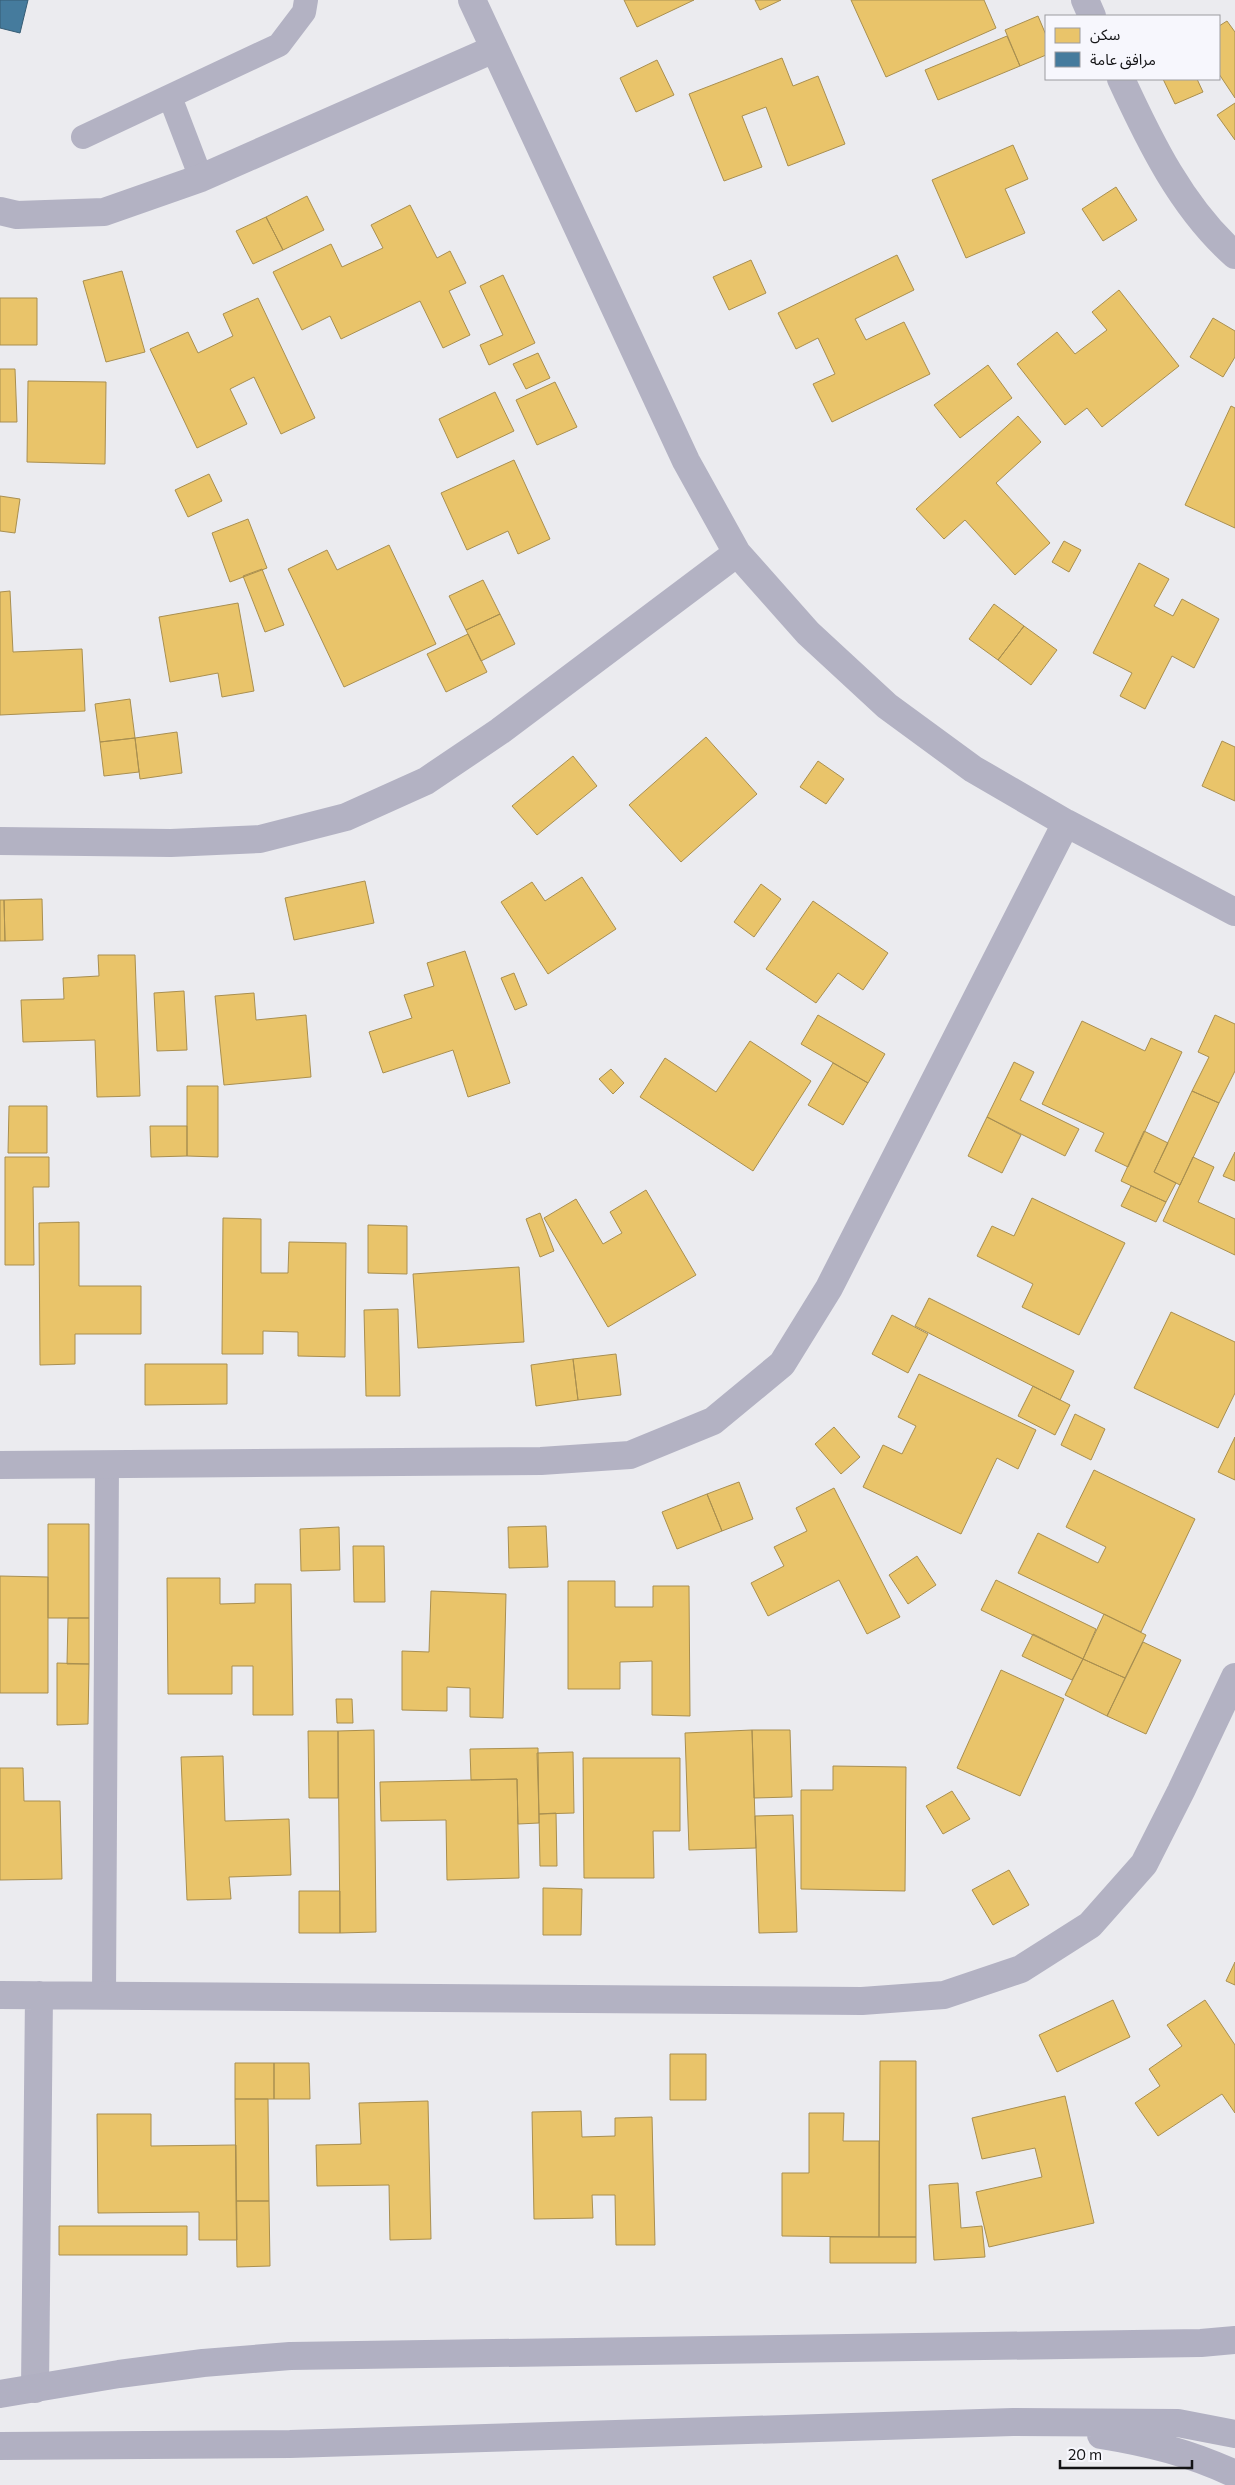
<svg xmlns="http://www.w3.org/2000/svg" width="1235" height="2485" font-family="Commissioner,'Noto Sans Arabic',sans-serif">
<style>
.homes{fill:#e9c46a;stroke:#a98f50}
.public{fill:#457b9d;stroke:#365c74}
.lines{fill:none;stroke-linecap:round;stroke-linejoin:round}
.lane{stroke:#b3b2c3;stroke-width:24}
.street{stroke:#b3b2c3;stroke-width:28}
.secondary{stroke:#b1b0c2;stroke-width:28}
</style>
<rect width="100%" height="100%" fill="#ebebef"/>
<path class="homes" d="M 624,0 L 694,0 L 637,27 Z
M 755,0 L 781,0 L 760,10 Z
M 851,0 L 984,0 L 996,28 L 886,77 Z
M 1038,16 L 1046,35 L 1046,55 L 1020,66 L 1005,30 Z
M 1227,21 L 1235,32 L 1235,98 L 1219,74 L 1219,26 Z
M 1007,36 L 1020,66 L 938,100 L 925,70 Z
M 782,58 L 793,86 L 818,76 L 845,144 L 788,166 L 766,107 L 742,116 L 762,167 L 724,181 L 689,94 Z
M 657,60 L 674,95 L 636,112 L 620,78 Z
M 1163,79 L 1197,79 L 1203,92 L 1175,104 Z
M 1235,103 L 1235,140 L 1217,115 Z
M 1013,145 L 1028,179 L 1005,189 L 1025,233 L 966,258 L 932,180 Z
M 1116,187 L 1137,220 L 1103,241 L 1082,209 Z
M 307,196 L 324,230 L 283,250 L 266,217 Z
M 410,205 L 437,258 L 450,251 L 466,283 L 449,291 L 470,335 L 443,348 L 420,301 L 341,339 L 330,316 L 302,330 L 273,272 L 331,244 L 342,267 L 383,248 L 371,225 Z
M 266,217 L 283,250 L 253,264 L 236,231 Z
M 897,255 L 914,290 L 855,319 L 866,340 L 904,322 L 930,374 L 832,422 L 813,384 L 835,374 L 818,338 L 796,349 L 778,313 Z
M 751,260 L 766,293 L 729,310 L 713,277 Z
M 122,271 L 145,352 L 106,362 L 83,281 Z
M 503,275 L 535,343 L 489,365 L 480,345 L 503,335 L 480,286 Z
M 1119,290 L 1179,366 L 1102,427 L 1087,408 L 1065,425 L 1017,364 L 1057,332 L 1075,354 L 1107,330 L 1092,312 Z
M 0,298 L 37,298 L 37,345 L 0,345 Z
M 258,298 L 315,418 L 281,434 L 254,377 L 230,389 L 247,424 L 197,448 L 150,349 L 188,332 L 198,353 L 233,336 L 223,314 Z
M 1213,318 L 1235,331 L 1235,357 L 1223,377 L 1190,357 Z
M 538,353 L 550,378 L 526,389 L 513,364 Z
M 988,365 L 1012,398 L 960,438 L 934,405 Z
M 0,369 L 15,369 L 17,422 L 0,422 Z
M 28,381 L 106,382 L 105,464 L 27,462 Z
M 555,382 L 577,427 L 537,445 L 516,400 Z
M 495,392 L 514,431 L 457,458 L 439,419 Z
M 1231,406 L 1235,408 L 1235,528 L 1185,505 Z
M 1018,416 L 1041,442 L 996,483 L 1050,543 L 1015,575 L 965,520 L 944,539 L 916,509 Z
M 514,460 L 550,539 L 518,554 L 508,531 L 467,550 L 441,493 Z
M 209,474 L 222,501 L 188,517 L 175,490 Z
M 0,496 L 20,499 L 15,533 L 0,531 Z
M 248,519 L 267,568 L 230,582 L 212,533 Z
M 1064,541 L 1081,550 L 1069,572 L 1052,562 Z
M 389,545 L 436,644 L 344,687 L 288,569 L 327,550 L 337,570 Z
M 1139,563 L 1169,579 L 1154,606 L 1173,616 L 1182,599 L 1219,619 L 1194,668 L 1172,656 L 1145,709 L 1120,696 L 1132,673 L 1093,653 Z
M 262,569 L 284,625 L 265,632 L 243,576 Z
M 483,580 L 500,614 L 466,630 L 449,596 Z
M 10,591 L 13,652 L 82,649 L 85,711 L 0,715 L 0,592 Z
M 238,603 L 254,691 L 222,697 L 218,673 L 170,682 L 159,617 Z
M 994,604 L 1024,626 L 998,660 L 969,639 Z
M 500,614 L 515,644 L 481,661 L 466,630 Z
M 1024,626 L 1057,650 L 1031,685 L 998,660 Z
M 468,634 L 487,672 L 446,692 L 427,654 Z
M 130,699 L 135,738 L 100,742 L 95,704 Z
M 177,732 L 182,773 L 140,779 L 135,738 Z
M 706,737 L 757,794 L 681,862 L 629,805 Z
M 135,738 L 139,772 L 104,776 L 100,742 Z
M 1222,741 L 1235,747 L 1235,801 L 1202,786 Z
M 573,756 L 597,786 L 537,835 L 512,806 Z
M 818,761 L 844,779 L 826,804 L 800,787 Z
M 582,877 L 616,929 L 548,974 L 501,902 L 532,882 L 545,901 Z
M 365,881 L 374,923 L 294,940 L 285,898 Z
M 761,884 L 781,899 L 754,937 L 734,922 Z
M 42,899 L 43,940 L 5,941 L 4,900 Z
M 0,900 L 4,900 L 5,941 L 0,941 Z
M 813,901 L 888,953 L 863,990 L 838,973 L 816,1003 L 766,969 Z
M 465,951 L 510,1083 L 468,1097 L 453,1050 L 383,1073 L 369,1032 L 412,1018 L 404,995 L 434,986 L 427,963 Z
M 98,955 L 135,955 L 140,1096 L 97,1097 L 95,1040 L 23,1042 L 21,1000 L 64,999 L 63,978 L 99,976 Z
M 514,973 L 527,1005 L 515,1010 L 501,978 Z
M 184,991 L 187,1050 L 157,1051 L 154,993 Z
M 254,993 L 256,1020 L 306,1015 L 311,1077 L 224,1085 L 215,996 Z
M 818,1015 L 885,1054 L 868,1083 L 801,1044 Z
M 1215,1015 L 1235,1024 L 1235,1071 L 1219,1103 L 1192,1091 L 1209,1057 L 1198,1052 Z
M 1082,1021 L 1145,1051 L 1151,1038 L 1182,1052 L 1128,1167 L 1095,1151 L 1104,1133 L 1042,1104 Z
M 750,1041 L 811,1081 L 753,1171 L 640,1097 L 665,1058 L 716,1092 Z
M 1014,1062 L 1034,1072 L 1020,1100 L 1079,1129 L 1065,1156 L 987,1117 Z
M 833,1063 L 868,1083 L 843,1125 L 808,1105 Z
M 611,1069 L 624,1083 L 613,1094 L 599,1079 Z
M 187,1086 L 218,1086 L 218,1157 L 187,1156 Z
M 1192,1091 L 1219,1103 L 1180,1185 L 1154,1172 Z
M 9,1106 L 47,1106 L 47,1153 L 8,1153 Z
M 987,1117 L 1021,1135 L 1002,1173 L 968,1156 Z
M 150,1126 L 187,1126 L 187,1156 L 151,1157 Z
M 1144,1131 L 1168,1143 L 1154,1172 L 1176,1183 L 1166,1202 L 1121,1181 Z
M 1235,1152 L 1235,1181 L 1223,1176 Z
M 5,1157 L 49,1157 L 49,1187 L 33,1187 L 34,1265 L 5,1265 Z
M 1193,1157 L 1214,1167 L 1198,1202 L 1235,1219 L 1235,1255 L 1163,1221 Z
M 1131,1186 L 1166,1202 L 1156,1222 L 1121,1206 Z
M 646,1190 L 696,1275 L 608,1327 L 544,1218 L 576,1199 L 603,1244 L 622,1233 L 610,1212 Z
M 1032,1198 L 1125,1243 L 1079,1335 L 1022,1307 L 1033,1284 L 977,1256 L 992,1226 L 1014,1236 Z
M 540,1213 L 554,1251 L 540,1257 L 526,1219 Z
M 223,1218 L 261,1219 L 261,1273 L 288,1273 L 289,1242 L 346,1243 L 345,1357 L 298,1356 L 298,1332 L 263,1331 L 263,1354 L 222,1354 Z
M 79,1222 L 79,1286 L 141,1286 L 141,1334 L 75,1334 L 75,1364 L 40,1365 L 39,1223 Z
M 368,1225 L 407,1226 L 407,1274 L 368,1273 Z
M 519,1267 L 524,1342 L 418,1348 L 413,1274 Z
M 929,1298 L 1074,1371 L 1060,1400 L 915,1326 Z
M 398,1309 L 400,1396 L 366,1396 L 364,1310 Z
M 1171,1312 L 1235,1342 L 1235,1393 L 1218,1428 L 1134,1388 Z
M 892,1315 L 928,1334 L 908,1373 L 872,1354 Z
M 616,1354 L 621,1395 L 578,1400 L 573,1359 Z
M 573,1359 L 578,1400 L 536,1406 L 531,1365 Z
M 145,1364 L 227,1364 L 227,1404 L 145,1405 Z
M 919,1374 L 1036,1430 L 1018,1469 L 997,1458 L 961,1534 L 863,1487 L 883,1445 L 902,1454 L 916,1426 L 898,1417 Z
M 1033,1386 L 1070,1405 L 1055,1435 L 1018,1416 Z
M 1075,1414 L 1105,1429 L 1091,1460 L 1061,1445 Z
M 834,1427 L 860,1457 L 841,1474 L 815,1444 Z
M 1235,1437 L 1235,1480 L 1218,1472 Z
M 1094,1470 L 1195,1519 L 1141,1632 L 1018,1573 L 1038,1533 L 1098,1563 L 1106,1547 L 1066,1527 Z
M 739,1482 L 753,1519 L 722,1531 L 707,1494 Z
M 834,1488 L 900,1617 L 867,1634 L 839,1580 L 768,1616 L 751,1583 L 784,1566 L 774,1547 L 807,1531 L 796,1508 Z
M 707,1494 L 722,1531 L 677,1549 L 662,1512 Z
M 48,1524 L 89,1524 L 89,1618 L 48,1618 Z
M 546,1526 L 548,1567 L 509,1568 L 508,1527 Z
M 339,1527 L 340,1570 L 301,1571 L 300,1529 Z
M 353,1546 L 384,1546 L 385,1602 L 354,1602 Z
M 917,1556 L 936,1585 L 908,1604 L 889,1575 Z
M 0,1576 L 48,1577 L 48,1693 L 0,1693 Z
M 167,1578 L 220,1578 L 220,1604 L 255,1603 L 255,1584 L 291,1584 L 293,1715 L 253,1715 L 253,1666 L 232,1666 L 232,1694 L 168,1694 Z
M 996,1580 L 1096,1629 L 1083,1659 L 981,1610 Z
M 568,1581 L 615,1581 L 615,1607 L 653,1607 L 653,1586 L 689,1586 L 690,1716 L 652,1715 L 652,1661 L 620,1662 L 620,1689 L 568,1689 Z
M 431,1591 L 506,1594 L 503,1718 L 470,1717 L 470,1688 L 447,1687 L 447,1711 L 402,1710 L 402,1651 L 429,1652 Z
M 1104,1614 L 1146,1635 L 1125,1678 L 1083,1659 Z
M 68,1618 L 89,1618 L 89,1664 L 67,1664 Z
M 1033,1634 L 1083,1659 L 1072,1680 L 1022,1656 Z
M 1143,1642 L 1181,1660 L 1146,1734 L 1107,1716 Z
M 1083,1659 L 1125,1678 L 1107,1716 L 1065,1695 Z
M 57,1663 L 89,1664 L 88,1724 L 57,1725 Z
M 1001,1670 L 1064,1699 L 1020,1796 L 957,1768 Z
M 336,1699 L 352,1699 L 353,1723 L 337,1723 Z
M 374,1730 L 376,1932 L 340,1933 L 338,1731 Z
M 752,1730 L 790,1730 L 792,1797 L 754,1798 Z
M 752,1730 L 756,1848 L 689,1850 L 685,1733 Z
M 308,1731 L 338,1731 L 338,1798 L 309,1798 Z
M 538,1748 L 539,1823 L 518,1824 L 517,1779 L 471,1780 L 470,1749 Z
M 573,1752 L 574,1813 L 539,1814 L 537,1753 Z
M 223,1756 L 225,1821 L 289,1819 L 291,1875 L 229,1877 L 231,1899 L 187,1900 L 181,1757 Z
M 583,1758 L 680,1758 L 680,1831 L 653,1831 L 654,1878 L 584,1878 Z
M 833,1766 L 906,1767 L 905,1891 L 801,1889 L 801,1790 L 833,1790 Z
M 0,1768 L 23,1768 L 24,1801 L 60,1801 L 62,1879 L 0,1880 Z
M 517,1779 L 519,1878 L 447,1880 L 446,1820 L 381,1821 L 380,1782 Z
M 952,1791 L 970,1819 L 943,1834 L 926,1806 Z
M 556,1813 L 557,1866 L 540,1866 L 539,1814 Z
M 793,1815 L 797,1932 L 759,1933 L 755,1816 Z
M 1009,1870 L 1029,1905 L 993,1925 L 972,1890 Z
M 543,1888 L 582,1889 L 581,1935 L 543,1935 Z
M 299,1891 L 340,1891 L 340,1933 L 299,1933 Z
M 1235,1962 L 1235,1985 L 1226,1981 Z
M 1113,2000 L 1130,2037 L 1057,2072 L 1039,2035 Z
M 1205,2000 L 1235,2045 L 1235,2113 L 1222,2094 L 1158,2136 L 1135,2103 L 1160,2086 L 1149,2069 L 1182,2046 L 1167,2025 Z
M 670,2054 L 706,2054 L 706,2100 L 670,2100 Z
M 880,2061 L 916,2061 L 916,2237 L 879,2237 Z
M 235,2063 L 274,2063 L 274,2099 L 235,2099 Z
M 274,2063 L 309,2063 L 310,2099 L 274,2099 Z
M 1065,2096 L 1094,2223 L 989,2247 L 976,2192 L 1042,2177 L 1035,2148 L 982,2159 L 972,2118 Z
M 235,2099 L 268,2099 L 269,2201 L 236,2201 Z
M 428,2101 L 431,2239 L 390,2240 L 389,2185 L 317,2186 L 316,2145 L 361,2144 L 359,2103 Z
M 581,2111 L 582,2137 L 615,2136 L 615,2118 L 652,2117 L 655,2245 L 616,2245 L 615,2195 L 592,2195 L 593,2218 L 534,2219 L 532,2112 Z
M 809,2113 L 844,2113 L 843,2141 L 879,2141 L 879,2237 L 782,2236 L 782,2173 L 809,2173 Z
M 97,2114 L 151,2114 L 151,2146 L 236,2145 L 237,2240 L 199,2240 L 199,2212 L 98,2213 Z
M 958,2183 L 961,2228 L 982,2226 L 985,2257 L 934,2260 L 929,2185 Z
M 236,2201 L 269,2201 L 270,2266 L 237,2267 Z
M 59,2226 L 187,2226 L 187,2255 L 59,2255 Z
M 830,2237 L 916,2237 L 916,2263 L 830,2263 Z"/>
<path class="public" d="M 0,0 L 28,0 L 20,33 L 0,28 Z"/>
<g class="lines">
<path class="lane" d="M 170,97 L 201,178
M 83,137 L 279,45 L 304,12 L 306,0
M 104,1996 L 107,1464"/>
<path class="street" d="M 472,0 L 686,461 L 737,553 L 808,633 L 887,706 L 973,769 L 1066,823 L 1235,912
M 1085,0 L 1092,16
M 1121,79 C 1150,142 1182,208 1235,255
M 0,211 L 17,215 L 104,212 L 201,178 L 494,49
M 0,841 L 171,843 L 260,839 L 346,817 L 426,781 L 500,731 L 737,553
M 0,1465 L 541,1461 L 630,1455 L 713,1421 L 782,1364 L 829,1288 L 1066,823
M 0,1995 L 862,2001 L 944,1995 L 1021,1969 L 1090,1925 L 1144,1864 L 1181,1791 L 1235,1677
M 35,2389 L 39,1995"/>
<path class="secondary" d="M 0,2394 L 119,2374 L 203,2363 L 290,2356 L 1201,2343 L 1235,2340
M 1101,2435 C 1150,2443 1190,2453 1235,2474
M 0,2446 L 290,2444 L 1013,2422 L 1178,2423 L 1235,2434"/>
</g>
<rect x="1045" y="15" width="175" height="65" fill="#f7f7fd" stroke="#9c9ca0"/>
<rect x="1055" y="28" width="25" height="15" fill="#e9c46a" stroke="#9c9ca0"/>
<text x="1090" y="40" font-size="15" fill="#131315">سكن</text>
<rect x="1055" y="52" width="25" height="15" fill="#457b9d" stroke="#9c9ca0"/>
<text x="1090" y="65" font-size="15" fill="#131315">مرافق عامة</text>
<path d="M1060 2460v8h132v-8" fill="none" stroke="#131315" stroke-width="2.5"/>
<text x="1068" y="2460" font-size="15" fill="#131315" stroke="#f7f7fd" stroke-width="4" paint-order="stroke">20 m</text>
</svg>
